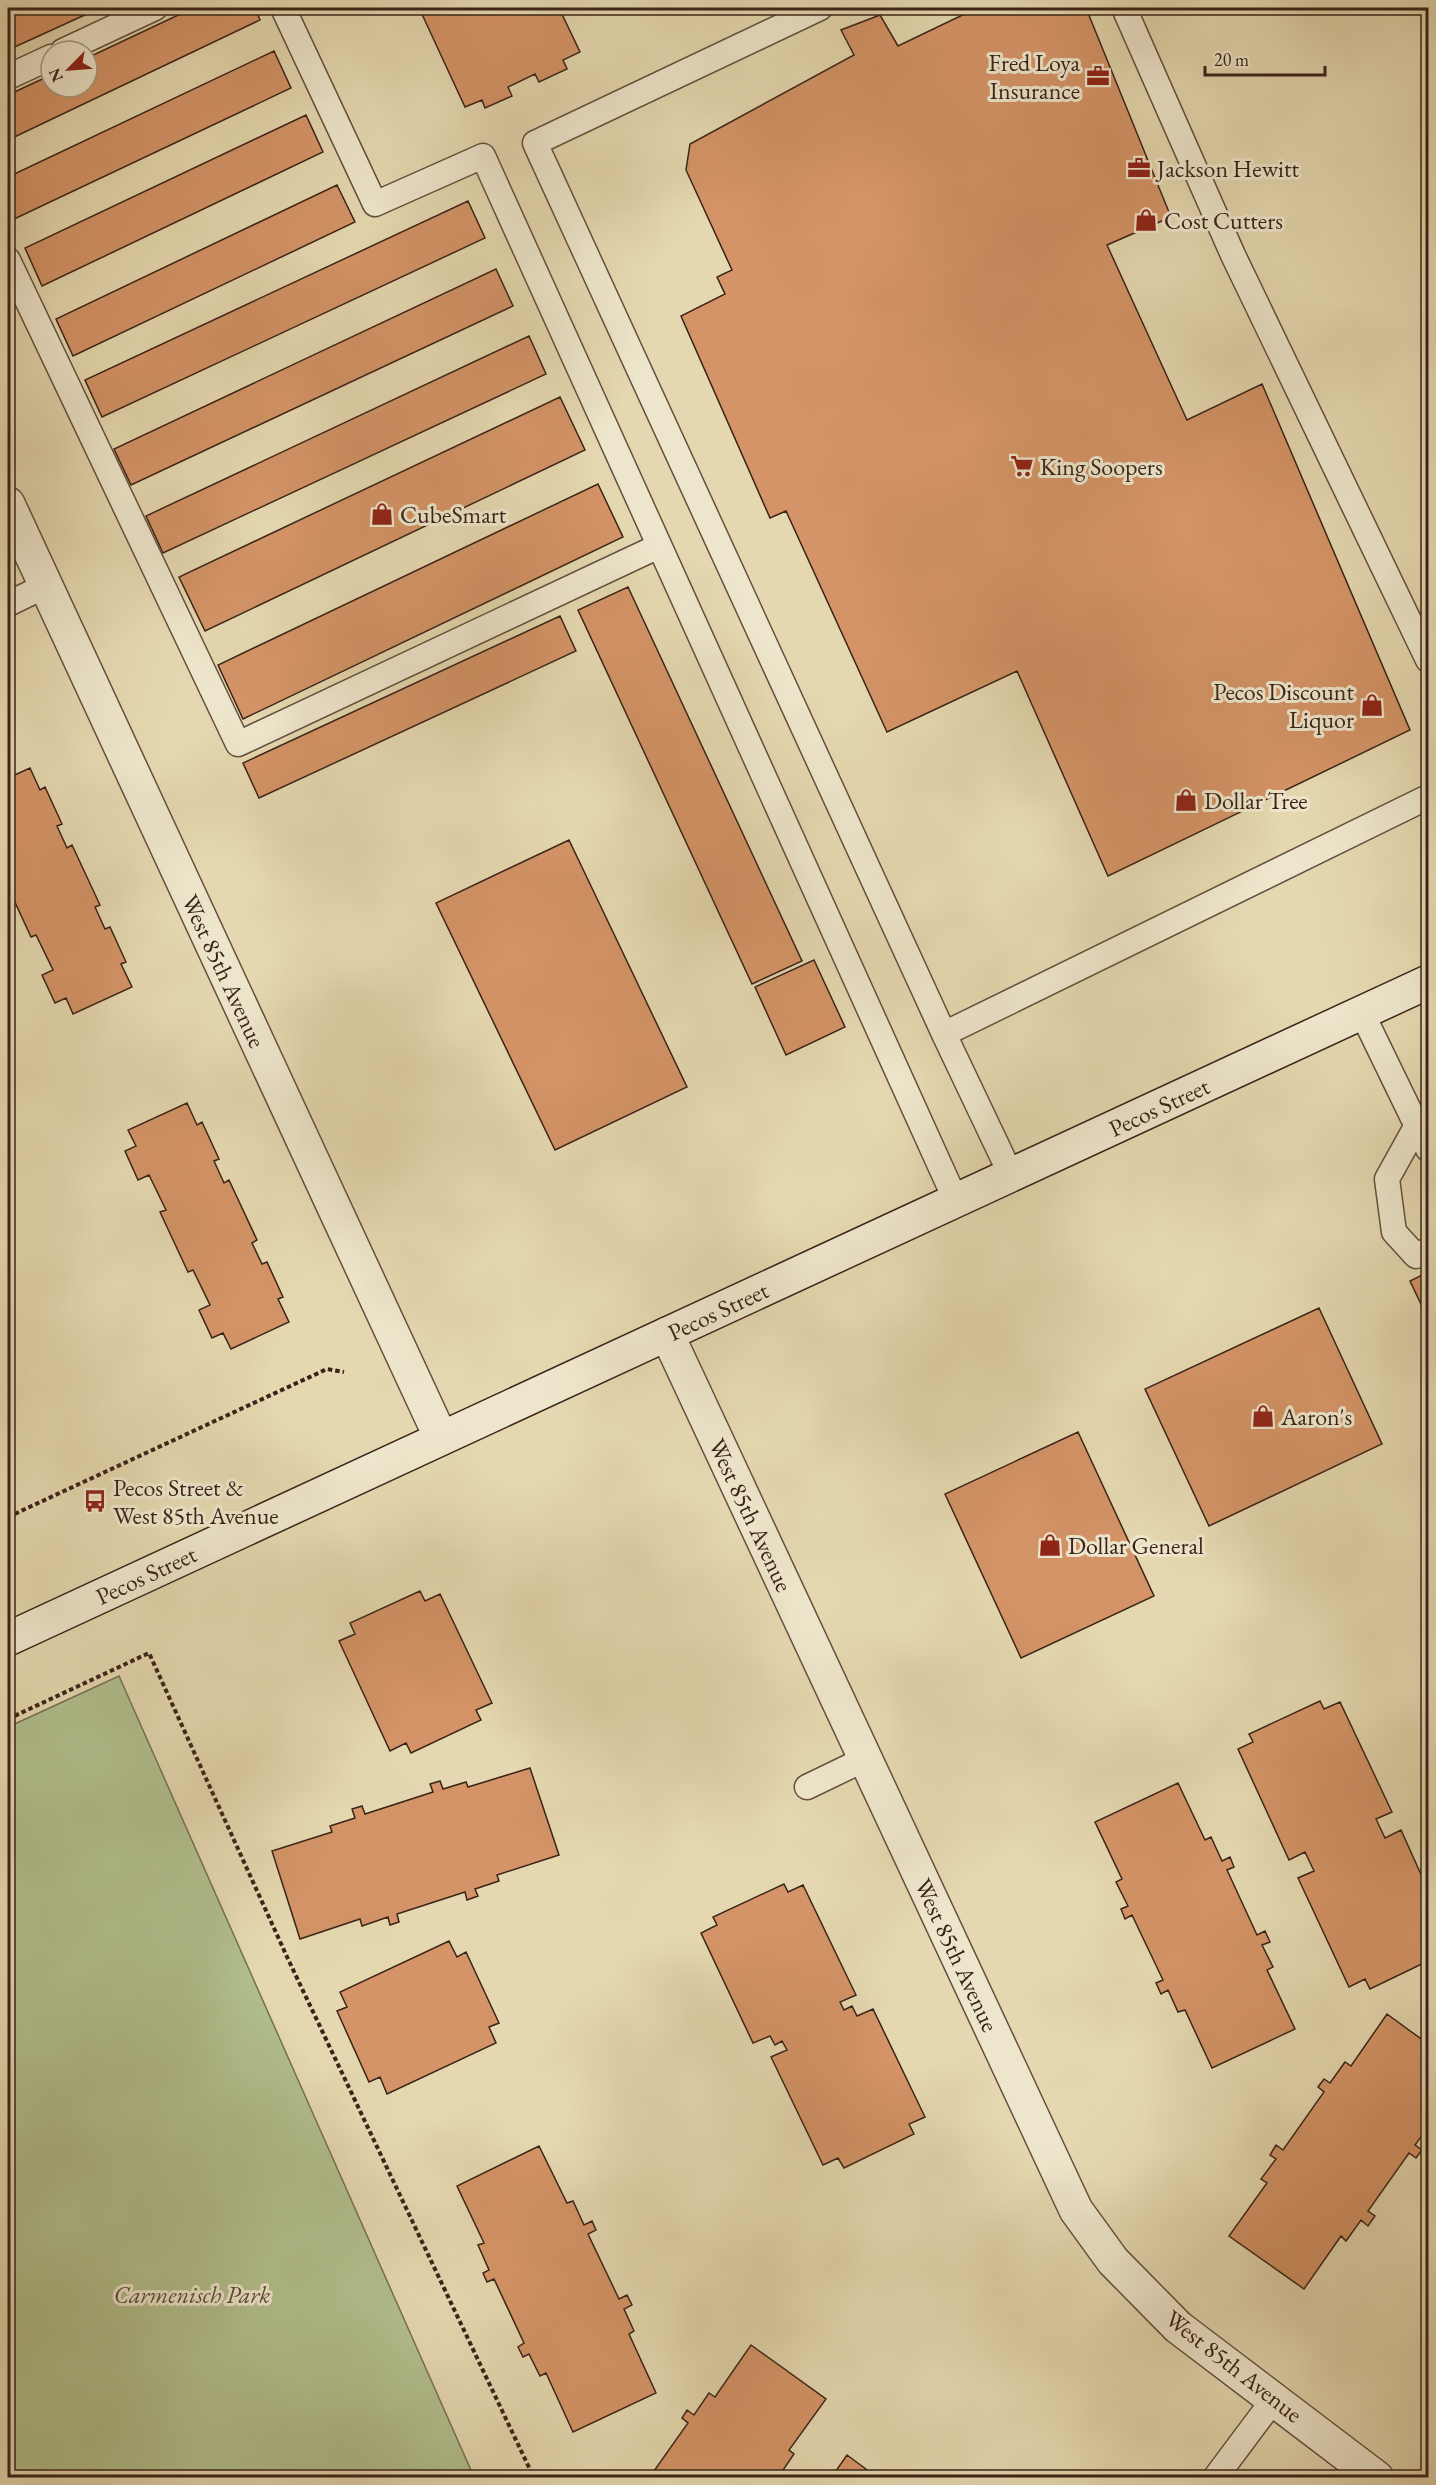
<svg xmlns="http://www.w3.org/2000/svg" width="1436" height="2485" font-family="'EB Garamond',serif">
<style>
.green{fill:#b1bf8d;stroke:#757152;stroke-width:1.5}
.building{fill:#d49467;stroke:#392318;stroke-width:1.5}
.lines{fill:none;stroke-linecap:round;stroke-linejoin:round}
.service-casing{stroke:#64503e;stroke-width:27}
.minor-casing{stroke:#64503e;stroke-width:36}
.secondary-casing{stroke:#392318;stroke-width:36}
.path{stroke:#392318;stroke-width:4;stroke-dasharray:4.5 3;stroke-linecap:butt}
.service{stroke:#eee6cc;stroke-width:24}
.minor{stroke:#eee6cc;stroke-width:33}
.secondary{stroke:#eee6cc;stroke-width:33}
.labels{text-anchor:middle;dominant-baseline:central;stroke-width:6;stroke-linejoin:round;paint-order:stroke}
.poi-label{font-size:24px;fill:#392318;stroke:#eee6cc;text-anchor:start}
.street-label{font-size:24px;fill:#392318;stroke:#eee6cc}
.park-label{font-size:24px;font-style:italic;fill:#574a35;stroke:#eee6cc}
</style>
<rect width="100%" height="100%" fill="#e5d8b0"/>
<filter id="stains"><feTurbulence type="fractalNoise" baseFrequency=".00333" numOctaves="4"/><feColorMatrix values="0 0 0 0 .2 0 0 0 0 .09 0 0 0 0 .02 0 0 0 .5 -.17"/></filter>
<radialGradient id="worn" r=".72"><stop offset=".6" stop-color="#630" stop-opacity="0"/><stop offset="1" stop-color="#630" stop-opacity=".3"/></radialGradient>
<path class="green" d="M 119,1676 L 474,2477 L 8,2477 L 8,1727 Z"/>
<path class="building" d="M 8,8 L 100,8 L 8,50 Z
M 193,8 L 255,8 L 260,20 L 8,140 L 8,95 L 51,75 L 51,87 L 87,87 L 87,58 Z
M 425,8 L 559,8 L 580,52 L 563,60 L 567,69 L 539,82 L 535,74 L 508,87 L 512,96 L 485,108 L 482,100 L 465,107 L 420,10 Z
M 977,8 L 1086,8 L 1171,217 L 1107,245 L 1187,420 L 1262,384 L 1410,730 L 1108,876 L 1017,671 L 887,732 L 786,511 L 770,518 L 681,316 L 725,294 L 717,277 L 732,270 L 686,170 L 690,144 L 854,55 L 841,30 L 880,15 L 898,46 Z
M 274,51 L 291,88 L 10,221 L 8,216 L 8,177 Z
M 306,115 L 323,152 L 42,286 L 25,248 Z
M 337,185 L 355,222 L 73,356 L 56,319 Z
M 468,201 L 485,238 L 102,417 L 85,380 Z
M 496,269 L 513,306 L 131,485 L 114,449 Z
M 529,336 L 546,374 L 163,553 L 146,516 Z
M 560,397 L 585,450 L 205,631 L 179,577 Z
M 598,484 L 623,537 L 243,719 L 218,665 Z
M 628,587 L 802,961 L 752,984 L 578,610 Z
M 560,616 L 576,651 L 259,798 L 243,763 Z
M 30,768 L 40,790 L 45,787 L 62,824 L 57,826 L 67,848 L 72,845 L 100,905 L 95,907 L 105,929 L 110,927 L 126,962 L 121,964 L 132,987 L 73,1014 L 66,998 L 55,1003 L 42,975 L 53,970 L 36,935 L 31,937 L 8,887 L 8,778 Z
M 569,840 L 687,1087 L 555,1150 L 436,903 Z
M 814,960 L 845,1027 L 786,1055 L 755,987 Z
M 187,1103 L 197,1125 L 202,1122 L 219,1159 L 214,1161 L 224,1183 L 229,1180 L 257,1240 L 252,1243 L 262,1264 L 267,1262 L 283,1297 L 278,1299 L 289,1322 L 231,1349 L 223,1333 L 212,1338 L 199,1310 L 210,1305 L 193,1270 L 188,1272 L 160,1212 L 166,1210 L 149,1175 L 138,1180 L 125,1151 L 136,1146 L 128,1130 Z
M 1428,1272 L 1428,1319 L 1410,1281 Z
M 1319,1308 L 1382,1444 L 1209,1526 L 1145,1389 Z
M 1078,1432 L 1154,1596 L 1021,1658 L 945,1494 Z
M 420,1591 L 425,1601 L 440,1594 L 492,1703 L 476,1710 L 481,1720 L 411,1753 L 406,1743 L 390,1751 L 339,1641 L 355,1634 L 350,1623 Z
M 1320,1701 L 1324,1709 L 1340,1702 L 1392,1812 L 1376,1819 L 1385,1838 L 1401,1830 L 1428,1890 L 1428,1961 L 1370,1989 L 1365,1979 L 1349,1987 L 1298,1878 L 1314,1871 L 1305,1852 L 1289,1860 L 1238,1749 L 1253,1742 L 1249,1734 Z
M 530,1768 L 559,1855 L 497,1875 L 499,1881 L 475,1889 L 478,1896 L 467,1900 L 465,1892 L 397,1914 L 399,1922 L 390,1925 L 388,1917 L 362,1926 L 360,1919 L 300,1939 L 272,1851 L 332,1832 L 330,1826 L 355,1818 L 352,1809 L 362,1806 L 365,1814 L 433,1792 L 430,1784 L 440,1781 L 443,1789 L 466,1782 L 468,1787 Z
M 1178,1783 L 1205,1840 L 1211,1837 L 1222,1861 L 1230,1857 L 1234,1867 L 1227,1870 L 1257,1935 L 1265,1931 L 1270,1942 L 1262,1945 L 1273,1967 L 1267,1970 L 1295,2029 L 1212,2068 L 1185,2010 L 1178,2012 L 1168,1990 L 1161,1994 L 1156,1983 L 1163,1980 L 1132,1915 L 1125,1919 L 1121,1909 L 1128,1906 L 1116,1882 L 1122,1879 L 1095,1822 Z
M 784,1884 L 788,1892 L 803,1885 L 856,1995 L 840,2002 L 844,2010 L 852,2006 L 857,2016 L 873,2009 L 925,2117 L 909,2124 L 914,2134 L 844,2168 L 838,2158 L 823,2165 L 771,2057 L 787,2050 L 782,2041 L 775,2045 L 770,2036 L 753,2043 L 701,1933 L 717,1925 L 713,1917 Z
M 449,1941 L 457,1957 L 466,1952 L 499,2023 L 489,2027 L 496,2043 L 387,2094 L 380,2077 L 369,2082 L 337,2011 L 347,2007 L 340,1992 Z
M 1387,2014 L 1428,2044 L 1428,2115 L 1425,2119 L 1428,2127 L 1415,2145 L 1422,2150 L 1416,2158 L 1409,2153 L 1368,2211 L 1375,2216 L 1368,2226 L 1361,2220 L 1346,2241 L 1341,2236 L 1304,2289 L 1229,2236 L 1267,2183 L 1261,2179 L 1276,2159 L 1270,2155 L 1276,2145 L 1283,2150 L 1324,2092 L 1318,2087 L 1324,2079 L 1330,2083 L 1345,2062 L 1351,2066 Z
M 539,2146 L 567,2203 L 573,2201 L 584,2225 L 592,2221 L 596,2230 L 588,2234 L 619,2299 L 627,2295 L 632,2305 L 624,2309 L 634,2331 L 629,2334 L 656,2393 L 573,2432 L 546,2373 L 540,2376 L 529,2354 L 523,2357 L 518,2347 L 524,2343 L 494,2279 L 487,2282 L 483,2273 L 489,2270 L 478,2245 L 484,2243 L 457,2186 Z
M 751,2345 L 826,2399 L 789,2450 L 794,2454 L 779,2476 L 781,2478 L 649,2478 L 688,2423 L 682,2418 L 687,2410 L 694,2415 L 709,2393 L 715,2397 Z
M 847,2455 L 878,2478 L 831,2478 Z"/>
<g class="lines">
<g class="service-casing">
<path id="service" d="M 283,8 L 375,204 L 483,156 L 956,1201
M 820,8 L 535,143 L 944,1034
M 1124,8 L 1233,255 L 1428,660
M 63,51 L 155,8
M 8,77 L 51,57
M 8,260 L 238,744 L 659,546
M 8,604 L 45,586
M 1362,1013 L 1428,1149
M 1417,1125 L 1387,1179 L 1394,1232 L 1416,1256 L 1428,1250
M 1011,1175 L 944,1034 L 1428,797
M 807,1787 L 865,1759
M 1215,2478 L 1274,2399"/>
</g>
<g class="minor-casing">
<path id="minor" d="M 8,504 L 441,1438
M 667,1334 L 1076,2210 L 1113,2261 L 1178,2327 L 1377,2478"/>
</g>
<g class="secondary-casing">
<path id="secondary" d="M 8,1639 L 1428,982"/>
</g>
<path class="path" d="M 8,1517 L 327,1369 L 344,1372
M 8,1719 L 149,1653 L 288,1959 L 534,2478"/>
<use href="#service" class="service"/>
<use href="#minor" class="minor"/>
<use href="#secondary" class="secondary"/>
</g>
<defs>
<g id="office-bare" transform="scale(1.8)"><path d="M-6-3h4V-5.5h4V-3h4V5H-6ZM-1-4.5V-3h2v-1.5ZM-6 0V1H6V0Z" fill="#8f2418" stroke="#eee6cc" stroke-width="2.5" paint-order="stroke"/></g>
<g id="shop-bare" transform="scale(1.8)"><path d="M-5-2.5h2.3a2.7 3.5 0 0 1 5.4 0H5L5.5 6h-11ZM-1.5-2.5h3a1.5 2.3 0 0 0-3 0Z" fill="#8f2418" stroke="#eee6cc" stroke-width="2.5" paint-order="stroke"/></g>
<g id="supermarket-bare" transform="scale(1.8)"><path d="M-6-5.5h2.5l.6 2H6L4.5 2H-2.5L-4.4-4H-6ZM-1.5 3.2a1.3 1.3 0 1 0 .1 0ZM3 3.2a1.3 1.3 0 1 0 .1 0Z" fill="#8f2418" stroke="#eee6cc" stroke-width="2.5" paint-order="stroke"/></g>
<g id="bus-bare" transform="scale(1.8)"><path d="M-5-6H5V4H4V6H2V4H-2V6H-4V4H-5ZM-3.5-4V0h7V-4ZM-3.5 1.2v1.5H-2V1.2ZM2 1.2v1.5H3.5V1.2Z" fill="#8f2418" stroke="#eee6cc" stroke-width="2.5" paint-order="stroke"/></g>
</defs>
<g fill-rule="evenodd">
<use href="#office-bare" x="1098" y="76"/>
<use href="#office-bare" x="1139" y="168"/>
<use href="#shop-bare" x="1146" y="220"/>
<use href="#supermarket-bare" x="1022" y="466"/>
<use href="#shop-bare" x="382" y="514"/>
<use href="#shop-bare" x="1372" y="705"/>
<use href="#shop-bare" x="1186" y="800"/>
<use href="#shop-bare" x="1263" y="1416"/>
<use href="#bus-bare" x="95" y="1501"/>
<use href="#shop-bare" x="1050" y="1545"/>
</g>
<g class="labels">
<g class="poi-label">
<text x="1080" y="62" text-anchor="end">Fred Loya<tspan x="1080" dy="28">Insurance</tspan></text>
<text x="1157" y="168">Jackson Hewitt</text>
<text x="1164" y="220">Cost Cutters</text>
<text x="1040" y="466">King Soopers</text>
<text x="400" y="514">CubeSmart</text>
<text x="1354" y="691" text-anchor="end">Pecos Discount<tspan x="1354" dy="28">Liquor</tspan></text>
<text x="1204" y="800">Dollar Tree</text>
<text x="1281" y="1416">Aaron's</text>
<text x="113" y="1487">Pecos Street &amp;<tspan x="113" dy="28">West 85th Avenue</tspan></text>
<text x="1068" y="1545">Dollar General</text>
</g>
<g class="street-label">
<text transform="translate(224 971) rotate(65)">West 85th Avenue</text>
<text transform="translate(1159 1107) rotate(-25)">Pecos Street</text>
<text transform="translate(718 1311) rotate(-25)">Pecos Street</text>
<text transform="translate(751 1515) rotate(65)">West 85th Avenue</text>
<text transform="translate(146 1575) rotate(-25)">Pecos Street</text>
<text transform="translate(957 1955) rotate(65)">West 85th Avenue</text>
<text transform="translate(1234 2366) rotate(38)">West 85th Avenue</text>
</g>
<g class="park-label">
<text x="192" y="2294">Carmenisch Park</text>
</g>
</g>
<rect width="1436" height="2485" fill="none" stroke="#e5d8b0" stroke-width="30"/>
<rect x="9" y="9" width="1418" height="2467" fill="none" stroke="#392318" stroke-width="3"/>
<rect x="15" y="15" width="1406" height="2455" fill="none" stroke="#392318" stroke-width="1.5"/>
<g transform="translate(69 69) rotate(245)"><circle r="28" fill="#eee6cc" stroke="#a69884" stroke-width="1.5"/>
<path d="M0-4.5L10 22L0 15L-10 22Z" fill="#8f2418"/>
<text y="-9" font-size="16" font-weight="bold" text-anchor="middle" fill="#392318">N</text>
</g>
<path d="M1205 66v9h120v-9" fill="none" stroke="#392318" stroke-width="3"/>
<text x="1214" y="66" font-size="18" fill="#392318" stroke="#eee6cc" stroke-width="4.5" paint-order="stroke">20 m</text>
<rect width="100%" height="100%" filter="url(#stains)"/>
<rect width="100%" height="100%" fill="url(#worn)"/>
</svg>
